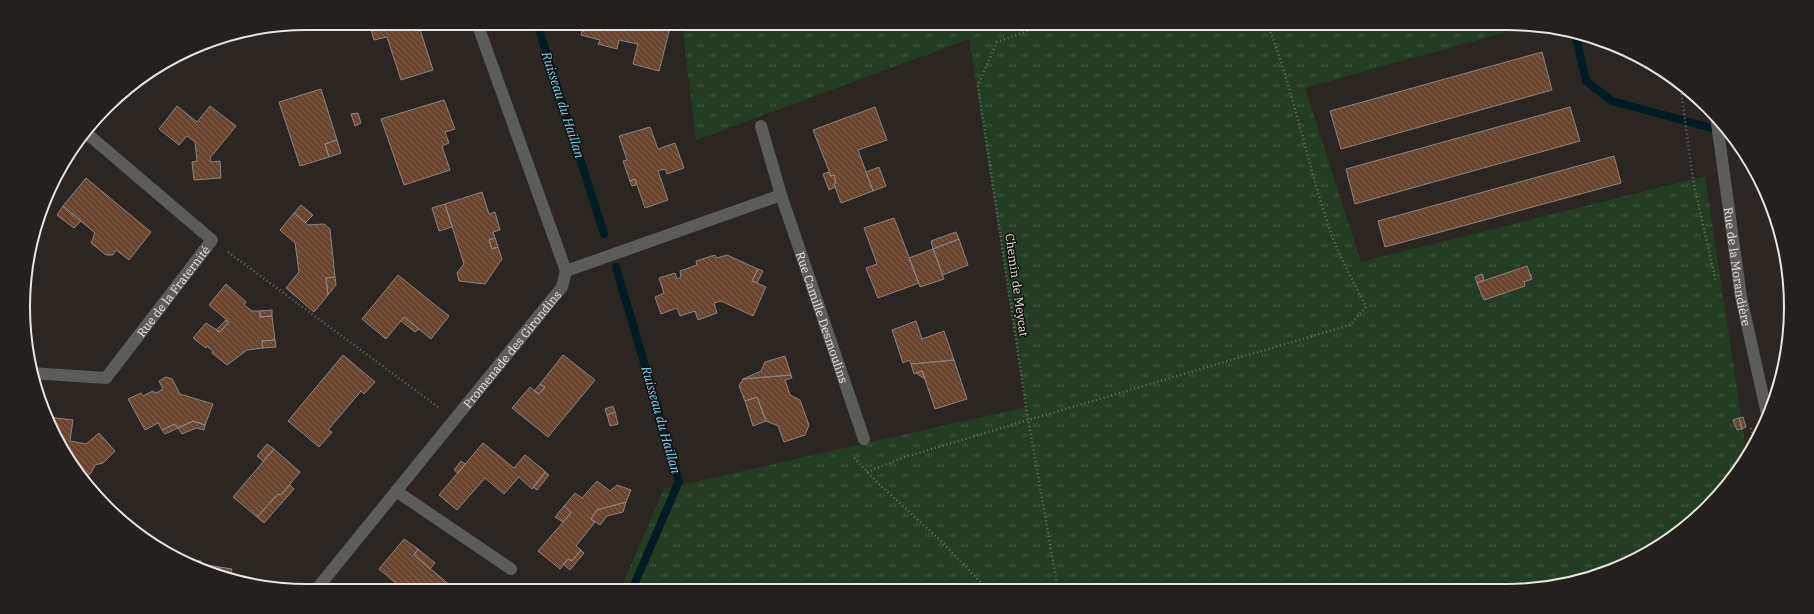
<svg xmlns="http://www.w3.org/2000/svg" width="1814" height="614" font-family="'IBM Plex Serif',serif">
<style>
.grass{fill:url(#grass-tufts)}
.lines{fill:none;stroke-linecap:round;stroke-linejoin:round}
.stream{stroke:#001b21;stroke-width:8}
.building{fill:url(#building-back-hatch);stroke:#8b8480}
.path{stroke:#726d69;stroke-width:2.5;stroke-dasharray:1 3;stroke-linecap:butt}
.minor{stroke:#5c5c59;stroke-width:12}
.labels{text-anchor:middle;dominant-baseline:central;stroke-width:3;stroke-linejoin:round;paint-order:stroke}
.street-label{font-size:12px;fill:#e8e4e1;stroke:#120f0e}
.water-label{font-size:13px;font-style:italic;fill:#7ad9ee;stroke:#120f0e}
.rim{fill:none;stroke:#e8e4e1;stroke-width:2}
</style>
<defs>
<pattern id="grass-tufts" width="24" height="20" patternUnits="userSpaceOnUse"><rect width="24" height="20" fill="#233c24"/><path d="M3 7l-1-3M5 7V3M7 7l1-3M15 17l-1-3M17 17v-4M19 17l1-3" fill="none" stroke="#435844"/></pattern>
<pattern id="building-back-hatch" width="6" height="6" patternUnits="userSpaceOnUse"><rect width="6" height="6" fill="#6b442d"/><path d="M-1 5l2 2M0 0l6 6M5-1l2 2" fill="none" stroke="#805f4b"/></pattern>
</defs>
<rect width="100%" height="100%" fill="#2b2622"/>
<path class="grass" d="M 682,23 L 1507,23 L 1528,26 L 1305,88 L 1361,262 L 1705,176 L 1747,456 L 1694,520 L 1616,569 L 1544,589 L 620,590 L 664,489 L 1026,407 L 969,39 L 696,140 Z"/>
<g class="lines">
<path class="stream" d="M 537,23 L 604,234
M 1575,32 L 1586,81 L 1612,101 L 1719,130
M 616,267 L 679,481 L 632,590"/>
</g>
<path class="building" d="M 369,23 L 418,23 L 433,70 L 401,80 L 387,37 L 374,40 Z
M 584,23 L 660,23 L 660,25 L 670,28 L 659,71 L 633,64 L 638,44 L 619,40 L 617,49 L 598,44 L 600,40 L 581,35 Z
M 1542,52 L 1552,90 L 1341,149 L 1330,111 Z
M 321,89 L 337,140 L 325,144 L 329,157 L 300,166 L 279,102 Z
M 444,100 L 455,129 L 445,132 L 449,143 L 442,146 L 450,170 L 404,185 L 381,119 Z
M 177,106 L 197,122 L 210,106 L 236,126 L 210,158 L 211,162 L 220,161 L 221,178 L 194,180 L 192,162 L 197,161 L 195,142 L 187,136 L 179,145 L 159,129 Z
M 875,107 L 887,140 L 858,150 L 873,191 L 841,203 L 834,184 L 836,183 L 834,175 L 831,176 L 813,130 Z
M 1570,107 L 1580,141 L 1355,204 L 1346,169 Z
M 358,113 L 361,123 L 355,126 L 351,114 Z
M 650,127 L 658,149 L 675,143 L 684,168 L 667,174 L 665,169 L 658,171 L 668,200 L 645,208 L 635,179 L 630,181 L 623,161 L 627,160 L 619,136 Z
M 337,140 L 341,153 L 329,157 L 325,144 Z
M 1614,156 L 1621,183 L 1385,247 L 1378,221 Z
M 879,167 L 886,186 L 873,191 L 866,172 Z
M 829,172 L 831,176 L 834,175 L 836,183 L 834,184 L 835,187 L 829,190 L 823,174 Z
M 86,178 L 151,232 L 129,260 L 116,250 L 113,255 L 106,255 L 91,243 L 95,233 L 63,206 Z
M 635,179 L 636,185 L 632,186 L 630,181 Z
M 482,192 L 489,214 L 495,212 L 500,230 L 493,232 L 495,238 L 489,240 L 492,249 L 498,247 L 502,259 L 485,284 L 459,281 L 457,273 L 464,264 L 445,204 Z
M 445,204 L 452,227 L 439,231 L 432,208 Z
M 301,205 L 313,215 L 305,223 L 294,213 Z
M 63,206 L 81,221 L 74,228 L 57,215 Z
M 294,213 L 308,225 L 324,224 L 330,229 L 335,277 L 326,278 L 328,295 L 314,312 L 286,288 L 299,272 L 295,243 L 280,230 Z
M 894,218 L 919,283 L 878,298 L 866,268 L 877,264 L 864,228 Z
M 956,232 L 959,239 L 933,249 L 931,241 Z
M 495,238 L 498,247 L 492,249 L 489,240 Z
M 959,239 L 968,265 L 943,275 L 933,249 Z
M 933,249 L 944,279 L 920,287 L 909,258 Z
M 715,255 L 717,258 L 727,255 L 758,269 L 752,281 L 766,287 L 753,316 L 721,301 L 714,303 L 717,313 L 698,320 L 695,311 L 680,316 L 677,308 L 661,314 L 655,297 L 664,293 L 659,278 L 675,273 L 677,279 L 681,277 L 680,271 L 697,265 L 696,261 Z
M 1527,266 L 1532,279 L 1524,282 L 1525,286 L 1484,300 L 1477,283 Z
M 758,269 L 763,271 L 757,283 L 752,281 Z
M 1482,274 L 1484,280 L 1477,283 L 1475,277 Z
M 398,275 L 449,316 L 431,339 L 404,317 L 386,339 L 362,319 Z
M 335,277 L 336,285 L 328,295 L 326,278 Z
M 226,284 L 246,302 L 244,305 L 252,311 L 260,311 L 260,317 L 272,316 L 275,340 L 262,341 L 263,348 L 247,350 L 227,365 L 212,353 L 213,351 L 207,346 L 206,348 L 193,338 L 206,323 L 220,332 L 229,322 L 209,305 Z
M 272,310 L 272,316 L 260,317 L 260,311 Z
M 404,317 L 419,329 L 415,332 L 401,321 Z
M 226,320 L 229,322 L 220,332 L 216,330 Z
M 916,321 L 922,339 L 944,331 L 954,360 L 911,364 L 909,360 L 903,363 L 892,330 Z
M 275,340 L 276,347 L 263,348 L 262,341 Z
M 343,355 L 375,382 L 364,394 L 361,391 L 328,430 L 332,432 L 319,447 L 288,421 Z
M 563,355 L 595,380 L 548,437 L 512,408 L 530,387 L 539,394 L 545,387 L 540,384 Z
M 785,356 L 791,375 L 743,379 L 761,371 L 765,362 Z
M 954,360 L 967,399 L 935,409 L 922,371 L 914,374 L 911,364 Z
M 922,371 L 925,379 L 916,373 Z
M 791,375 L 792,378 L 785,380 L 790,395 L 800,400 L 809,425 L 805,435 L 784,442 L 778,426 L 766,421 L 757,397 L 745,401 L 739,386 L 743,379 Z
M 166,377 L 172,379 L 180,394 L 213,404 L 205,425 L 193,421 L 178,428 L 175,424 L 162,430 L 158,423 L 145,430 L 128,399 L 141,393 L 143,396 L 153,391 L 156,393 L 163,389 L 159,381 Z
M 540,384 L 545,387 L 539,394 L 534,391 Z
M 757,397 L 766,421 L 753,426 L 745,401 Z
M 613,406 L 615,412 L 607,415 L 605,409 Z
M 615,412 L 618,424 L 610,426 L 607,415 Z
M 49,417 L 73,420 L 70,441 L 86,444 L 99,433 L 115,451 L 103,463 L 95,465 L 91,473 L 85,478 L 81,477 L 71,465 Z
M 1743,417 L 1746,427 L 1742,429 L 1739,418 Z
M 1739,418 L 1742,429 L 1737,430 L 1733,420 Z
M 193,421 L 205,425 L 204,430 L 196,428 L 182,434 L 178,428 Z
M 175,424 L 178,428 L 165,434 L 162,430 Z
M 483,443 L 514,468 L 525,455 L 546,472 L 532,489 L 519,477 L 504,494 L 485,478 L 457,510 L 439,495 Z
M 267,444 L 274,449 L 263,461 L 257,456 Z
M 274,449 L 300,472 L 281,495 L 278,494 L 257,517 L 233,497 Z
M 461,461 L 465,464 L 458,473 L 454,470 Z
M 545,472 L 549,475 L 537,490 L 533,487 Z
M 597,481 L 610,491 L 617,485 L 631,490 L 626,502 L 597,510 L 591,519 L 595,522 L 576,546 L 581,550 L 572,561 L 568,559 L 560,569 L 538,551 L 571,513 L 564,506 L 575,493 L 582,498 Z
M 290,485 L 294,489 L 264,523 L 257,517 L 278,494 L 281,495 Z
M 626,502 L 623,512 L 607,516 L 600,525 L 591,519 L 597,510 Z
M 564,506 L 571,513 L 563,522 L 555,517 Z
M 404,539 L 418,549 L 414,555 L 457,591 L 405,591 L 379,569 Z
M 418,549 L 435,563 L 430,569 L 414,555 Z
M 581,550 L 584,553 L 570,570 L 563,564 L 568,559 L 572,561 Z
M 184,559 L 201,561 L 201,564 L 219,567 L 218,574 Z
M 219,567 L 232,569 L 230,580 L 218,574 Z"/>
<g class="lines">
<path class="path" d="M 1050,23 L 997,42 L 978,85 L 1026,407 L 1058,590
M 1680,82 L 1693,180 L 1716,282
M 228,252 L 438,407
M 1751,428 L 1755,443
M 854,458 L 879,484 L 941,541 L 988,590
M 867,472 L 905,457 L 1028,420 L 1350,325 L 1366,307 C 1354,283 1340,258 1331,233 C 1307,164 1294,91 1267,23"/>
<g class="minor">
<path id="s1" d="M 1716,116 L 1741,297 L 1767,414"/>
<path d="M 761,126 L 781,195"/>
<path id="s2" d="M 566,271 L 781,195 L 864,439"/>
<path id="s3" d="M 31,373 L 106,378 L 212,240 L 84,131"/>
<path d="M 396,491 L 511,569"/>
<path id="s4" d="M 315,591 L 562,287 L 566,271 L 477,23"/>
</g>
</g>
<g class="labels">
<g class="street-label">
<text stroke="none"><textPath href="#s1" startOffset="152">Rue de la Morandière</textPath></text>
<text transform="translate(1017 285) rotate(82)">Chemin de Meycat</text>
<text stroke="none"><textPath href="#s3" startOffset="185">Rue de la Fraternité</textPath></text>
<text stroke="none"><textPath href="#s2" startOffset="357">Rue Camille Desmoulins</textPath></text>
<text stroke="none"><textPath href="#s4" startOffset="312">Promenade des Girondins</textPath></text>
</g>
<g class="water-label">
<text transform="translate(563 105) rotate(72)">Ruisseau du Haillan</text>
<text transform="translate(661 420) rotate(74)">Ruisseau du Haillan</text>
</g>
</g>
<path d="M0 0H1814V614H0ZM307 30H1507A277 277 0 0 1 1784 307V307A277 277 0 0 1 1507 584H307A277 277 0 0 1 30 307V307A277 277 0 0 1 307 30Z" fill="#23201f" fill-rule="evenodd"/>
<path class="rim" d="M307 30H1507A277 277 0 0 1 1784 307V307A277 277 0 0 1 1507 584H307A277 277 0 0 1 30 307V307A277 277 0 0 1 307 30Z"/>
</svg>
